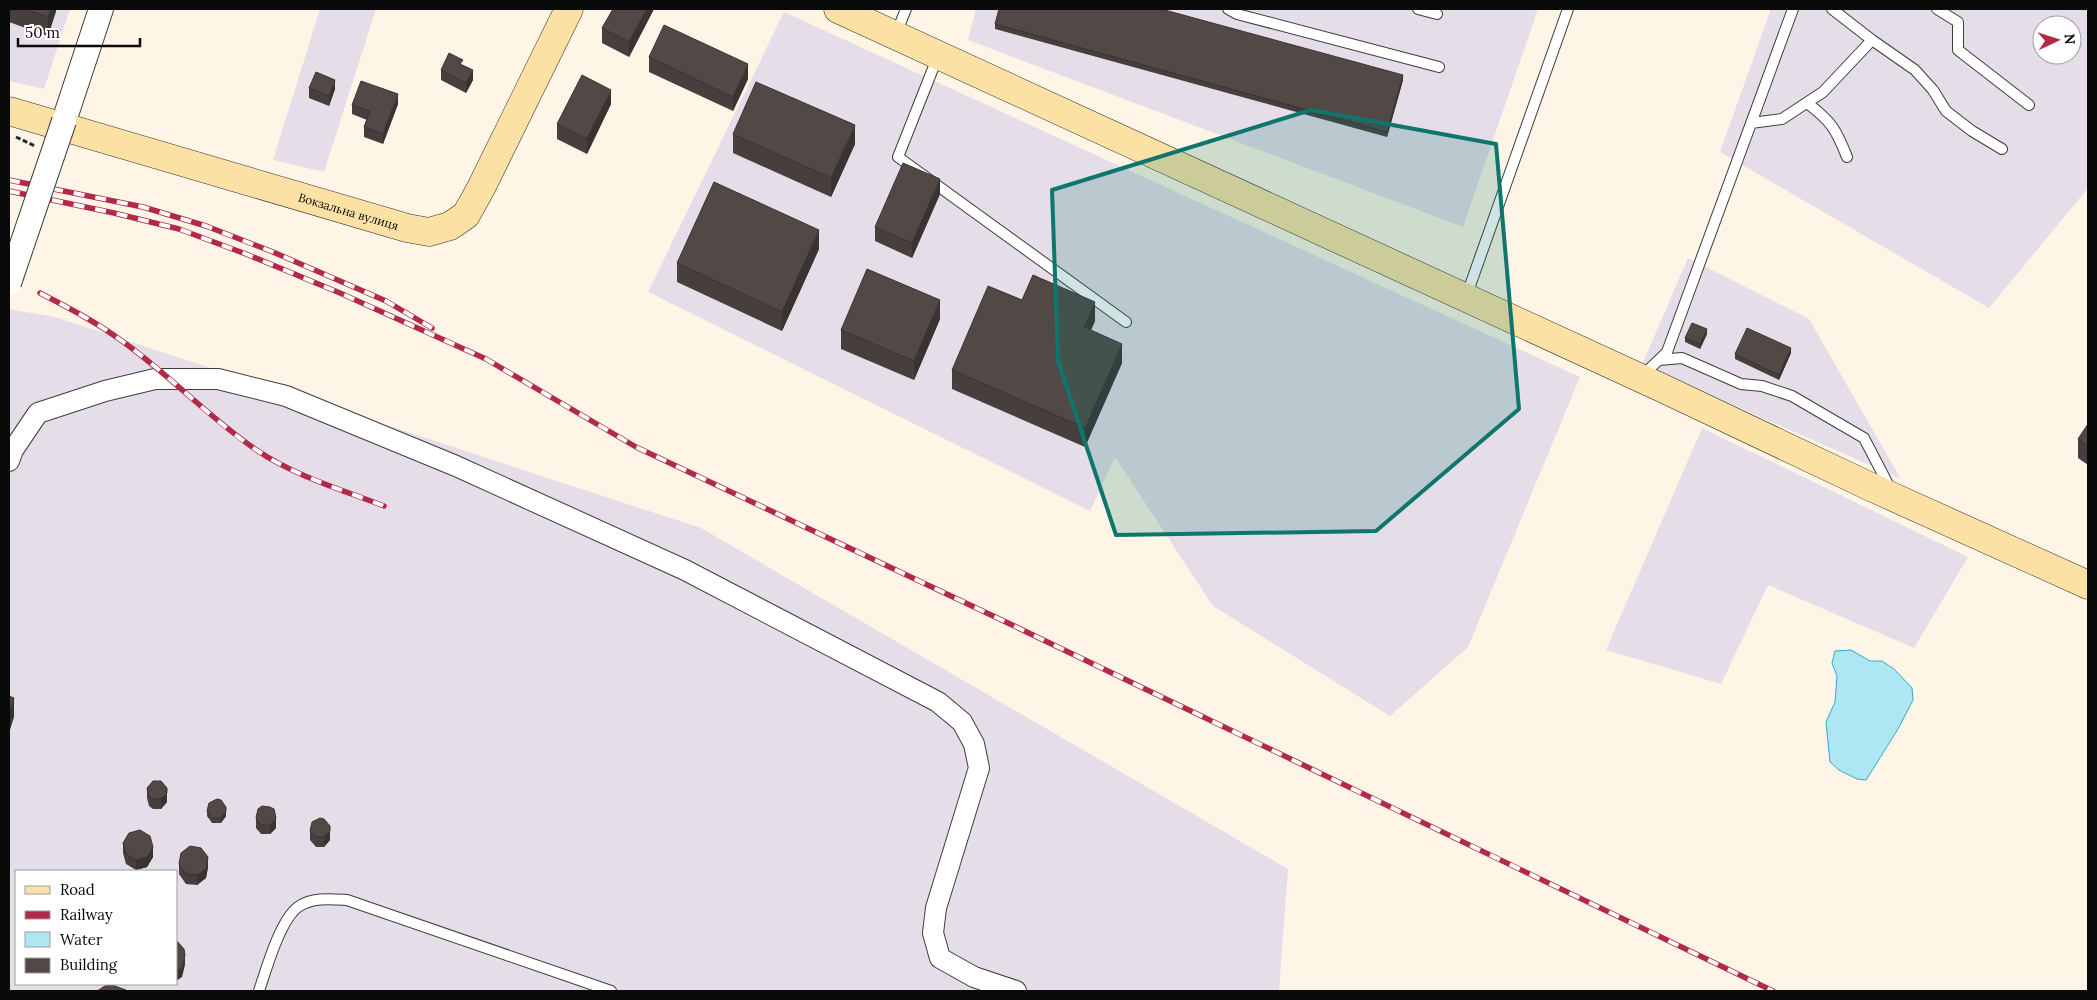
<svg xmlns="http://www.w3.org/2000/svg" width="2097" height="1000" font-family="Lora,serif">
<style>
.industrial{fill:#e5dee9;fill-rule:evenodd}
.water{fill:#aee6f3;stroke:#39a9c7}
.lines{fill:none;stroke-linecap:round;stroke-linejoin:round}
.service-casing{stroke:#3d3d3d;stroke-width:12}
.minor-casing{stroke:#3d3d3d;stroke-width:22}
.tertiary-casing{stroke:#3d3d3d;stroke-width:26}
.secondary-casing{stroke:#2c2c2c;stroke-width:29}
.path{stroke:#2c2c2c;stroke-width:3;stroke-dasharray:5 2.5;stroke-linecap:butt}
.service{stroke:#fff;stroke-width:10}
.minor{stroke:#fff;stroke-width:20}
.tertiary{stroke:#fff;stroke-width:24}
.secondary{stroke:#fce1a5;stroke-width:28}
.rail-casing{stroke:#b2294a;stroke-width:5.5}
.rail{stroke:#fff;stroke-width:4;stroke-dasharray:11;stroke-linecap:butt}
.tertiary-bridge-casing{stroke:#3d3d3d;stroke-width:26;stroke-linecap:butt}
.tertiary-bridge{stroke:#fff;stroke-width:24}
.wall{fill:#473f3d}
.shaded-wall{fill:#393332}
.building{fill:#524947;stroke:#393332}
.marked{fill:#0f766e;fill-opacity:0.2;stroke:#0f766e;stroke-width:4;stroke-linejoin:round}
.labels{text-anchor:middle;dominant-baseline:central;stroke-width:5;stroke-linejoin:round;paint-order:stroke}
.street-label{font-size:12px;fill:#0a0a0a;stroke:#fff}
</style>
<rect width="100%" height="100%" fill="#fef5e7"/>
<path class="industrial" d="M 9,9 L 70,9 L 44,89 L 9,81 Z
M 320,9 L 376,9 L 324,172 L 273,160 Z
M 976,9 L 1538,9 L 1463,227 L 968,40 Z
M 1771,9 L 2088,9 L 2088,188 L 1989,308 L 1720,152 ZM 2042,25 L 2072,25 L 2072,55 L 2042,55 Z
M 784,12 L 1580,377 L 1468,647 L 1390,716 L 1213,606 L 1115,457 L 1090,511 L 648,292 Z
M 1688,258 L 1809,319 L 1901,479 L 1642,365 Z
M 9,309 L 55,317 L 701,528 L 1288,869 L 1279,991 L 9,991 ZM 16,871 L 176,871 L 176,984 L 16,984 Z
M 1702,428 L 1968,557 L 1914,648 L 1768,585 L 1721,684 L 1606,650 Z"/>
<path class="water" d="M 1851,650 L 1870,661 L 1882,661 L 1894,669 L 1912,688 L 1913,700 L 1898,729 L 1866,780 L 1857,779 L 1839,770 L 1830,762 L 1826,722 L 1835,702 L 1837,676 L 1832,663 L 1835,651 Z"/>
<g class="lines">
<g class="service-casing">
<path id="service" d="M 1228,9 L 1237,14 L 1439,67
M 1418,9 L 1437,14
M 1832,9 L 1872,40 L 1915,70 L 1933,90 L 1946,111 L 1972,131 L 2002,149
M 1937,9 L 1958,22 L 1958,50 L 2029,105
M 896,34 L 906,9
M 938,56 L 898,157 L 1126,322
M 1807,103 C 1831,121 1836,129 1847,157
M 1751,123 L 1782,119 L 1823,92 L 1872,40
M 1466,297 L 1568,9
M 1659,360 L 1682,358 L 1741,384 L 1762,386 L 1792,396 L 1864,438 L 1890,488
M 1641,377 L 1667,352 L 1793,9
M 259,991 C 266,970 280,920 298,907 C 312,897 331,899 347,900 L 611,991"/>
</g>
<g class="minor-casing">
<path id="minor" d="M 9,461 L 13,450 L 38,413 L 105,391 L 155,379 L 218,379 L 286,396 L 456,466 L 685,570 L 938,702 L 962,722 L 974,744 L 979,768 L 936,908 L 933,933 L 940,958 L 974,977 L 1016,991"/>
</g>
<g class="tertiary-casing">
<path id="tertiary" d="M 64,121 L 101,9"/>
</g>
<g class="secondary-casing">
<g id="secondary">
<path d="M 838,9 L 1660,387 L 1871,487 L 2088,585"/>
<path id="s1" d="M 9,111 L 407,228 L 429,232 L 450,226 L 466,215 L 481,188 L 569,9"/>
</g>
</g>
<path class="path" d="M 16,137 L 35,146"/>
<use href="#service" class="service"/>
<use href="#minor" class="minor"/>
<use href="#tertiary" class="tertiary"/>
<use href="#secondary" class="secondary"/>
<g class="rail-casing">
<path id="rail" d="M 9,180 L 143,207 L 206,226 L 273,252 L 386,301 L 432,328
M 9,191 L 114,213 L 179,229 L 246,254 L 340,293 L 486,359 L 636,447 L 1008,623 L 1773,991
M 40,293 C 69,308 96,322 122,341 C 170,375 210,419 258,451 C 295,476 343,490 384,506"/>
</g>
<use href="#rail" class="rail"/>
<g class="tertiary-bridge-casing">
<path id="tertiary-bridge" d="M 9,283 L 64,121"/>
</g>
<use href="#tertiary-bridge" class="tertiary-bridge"/>
</g>
<path class="wall" d="M 9,9 L 56,9 L 56,11 L 48,36 L 9,22 Z
M 613,9 L 654,9 L 629,57 L 602,43 L 602,28 Z
M 995,24 L 1403,80 L 1387,137 L 995,29 Z
M 649,57 L 748,79 L 733,111 L 649,72 Z
M 463,65 L 473,80 L 466,93 L 441,80 L 441,70 Z
M 309,88 L 335,89 L 329,106 L 309,98 Z
M 398,104 L 383,144 L 364,137 L 364,127 L 367,120 L 352,114 L 352,105 Z
M 611,104 L 587,154 L 557,139 L 557,124 Z
M 733,134 L 855,144 L 831,197 L 733,153 Z
M 940,194 L 912,258 L 875,241 L 875,227 Z
M 819,249 L 782,331 L 677,282 L 677,263 Z
M 1022,300 L 1095,321 L 1091,330 L 1122,363 L 1085,447 L 952,389 L 952,370 Z
M 940,319 L 914,380 L 841,349 L 841,330 Z
M 1707,334 L 1700,349 L 1685,342 L 1685,338 Z
M 1791,353 L 1779,380 L 1735,359 L 1735,354 Z
M 2088,424 L 2088,465 L 2078,458 L 2078,439 Z
M 147,788 L 167,802 L 161,809 L 153,809 L 149,806 L 147,798 Z
M 226,807 L 226,816 L 221,823 L 212,823 L 207,816 L 207,811 Z
M 256,818 L 276,828 L 270,834 L 261,834 L 256,828 Z
M 310,831 L 330,840 L 324,847 L 316,847 L 310,840 Z
M 123,843 L 153,857 L 147,867 L 136,870 L 126,864 L 123,853 Z
M 179,864 L 208,867 L 206,878 L 197,885 L 186,884 L 179,874 Z"/>
<path class="shaded-wall" d="M 51,9 L 56,9 L 56,11 L 48,36 L 48,17 Z
M 647,9 L 654,9 L 629,57 L 629,42 Z
M 748,64 L 748,79 L 733,111 L 733,97 Z
M 473,70 L 473,80 L 466,93 L 466,83 Z
M 1403,75 L 1403,80 L 1387,137 L 1387,132 Z
M 335,80 L 335,89 L 329,106 L 329,96 Z
M 611,90 L 611,104 L 587,154 L 587,139 Z
M 398,94 L 398,104 L 383,144 L 383,134 Z
M 855,125 L 855,144 L 831,197 L 831,178 Z
M 940,179 L 940,194 L 912,258 L 912,243 Z
M 819,230 L 819,249 L 782,331 L 782,312 Z
M 940,300 L 940,319 L 914,380 L 914,361 Z
M 1095,302 L 1095,321 L 1084,346 L 1084,327 Z
M 1707,329 L 1707,334 L 1700,349 L 1700,344 Z
M 1122,344 L 1122,363 L 1085,447 L 1085,428 Z
M 1791,348 L 1791,353 L 1779,380 L 1779,375 Z
M 14,698 L 14,717 L 9,733 L 9,714 Z
M 167,793 L 167,802 L 161,809 L 161,799 Z
M 226,811 L 226,816 L 221,823 L 221,818 Z
M 276,818 L 276,828 L 270,834 L 270,825 Z
M 330,831 L 330,840 L 324,847 L 324,837 Z
M 153,847 L 153,857 L 147,867 L 136,870 L 136,860 Z
M 208,857 L 208,867 L 206,878 L 197,885 L 197,875 Z
M 185,955 L 185,965 L 182,977 L 176,981 L 176,971 Z"/>
<path class="building" d="M 25,9 L 51,9 L 48,17 Z
M 613,9 L 647,9 L 629,42 L 602,28 Z
M 999,9 L 1161,9 L 1403,75 L 1387,132 L 995,24 Z
M 664,25 L 748,64 L 733,97 L 649,57 Z
M 449,53 L 463,60 L 460,64 L 473,70 L 466,83 L 441,70 Z
M 316,72 L 335,80 L 329,96 L 309,88 Z
M 582,75 L 611,90 L 587,139 L 557,124 Z
M 361,81 L 398,94 L 383,134 L 364,127 L 370,111 L 352,105 Z
M 756,82 L 855,125 L 831,178 L 733,134 Z
M 903,163 L 940,179 L 912,243 L 875,227 Z
M 714,182 L 819,230 L 782,312 L 677,263 Z
M 867,269 L 940,300 L 914,361 L 841,330 Z
M 1033,275 L 1095,302 L 1084,327 L 1122,344 L 1085,428 L 952,370 L 988,286 L 1022,300 Z
M 1692,323 L 1707,329 L 1700,344 L 1685,338 Z
M 1747,328 L 1791,348 L 1779,375 L 1735,354 Z
M 2088,424 L 2088,446 L 2078,439 Z
M 9,696 L 14,698 L 9,714 Z
M 153,781 L 161,781 L 167,788 L 167,793 L 161,799 L 153,799 L 149,797 L 147,788 Z
M 217,799 L 221,800 L 226,807 L 226,811 L 221,818 L 212,818 L 207,811 L 209,803 Z
M 262,806 L 270,807 L 274,809 L 276,818 L 270,825 L 261,825 L 256,818 L 258,809 Z
M 320,818 L 324,819 L 330,826 L 330,831 L 324,837 L 316,837 L 310,831 L 312,822 Z
M 140,830 L 150,836 L 153,847 L 147,857 L 136,860 L 126,854 L 123,843 L 129,833 Z
M 190,846 L 201,848 L 208,857 L 206,869 L 197,875 L 186,874 L 179,864 L 181,853 Z
M 176,940 L 184,949 L 185,955 L 182,968 L 176,971 Z
M 112,985 L 126,990 L 127,991 L 97,991 L 105,986 Z"/>
<path class="marked" d="M 1311,110 L 1496,144 L 1519,409 L 1376,531 L 1116,535 L 1058,361 L 1052,190 Z"/>
<g class="labels">
<g class="street-label">
<text stroke="none"><textPath href="#s1" startOffset="354">Вокзальна вулиця</textPath></text>
</g>
</g>
<rect width="2097" height="1000" fill="none" stroke="#0a0a0a" stroke-width="20"/>
<rect x="15" y="870" width="162" height="115" fill="#ffffff" stroke="#9d9d9d"/>
<rect x="25" y="886" width="25" height="8" fill="#fce1a5" stroke="#9d9d9d"/>
<text x="60" y="895" font-size="15" fill="#0a0a0a">Road</text>
<rect x="25" y="911" width="25" height="8" fill="#b2294a" stroke="#9d9d9d"/>
<text x="60" y="920" font-size="15" fill="#0a0a0a">Railway</text>
<rect x="25" y="932" width="25" height="15" fill="#aee6f3" stroke="#9d9d9d"/>
<text x="60" y="945" font-size="15" fill="#0a0a0a">Water</text>
<rect x="25" y="958" width="25" height="15" fill="#524947" stroke="#9d9d9d"/>
<text x="60" y="970" font-size="15" fill="#0a0a0a">Building</text>
<g transform="translate(2057 40) rotate(86)"><circle r="24" fill="#ffffff" stroke="#9d9d9d"/>
<path d="M0-4L9 19L0 12L-9 19Z" fill="#b2294a"/>
<text y="-8" font-size="14" font-weight="bold" text-anchor="middle" fill="#0a0a0a">N</text>
</g>
<path d="M18 38v8h122v-8" fill="none" stroke="#0a0a0a" stroke-width="2.5"/>
<text x="25" y="38" font-size="15" fill="#0a0a0a" stroke="#ffffff" stroke-width="4" paint-order="stroke">50 m</text>
</svg>
